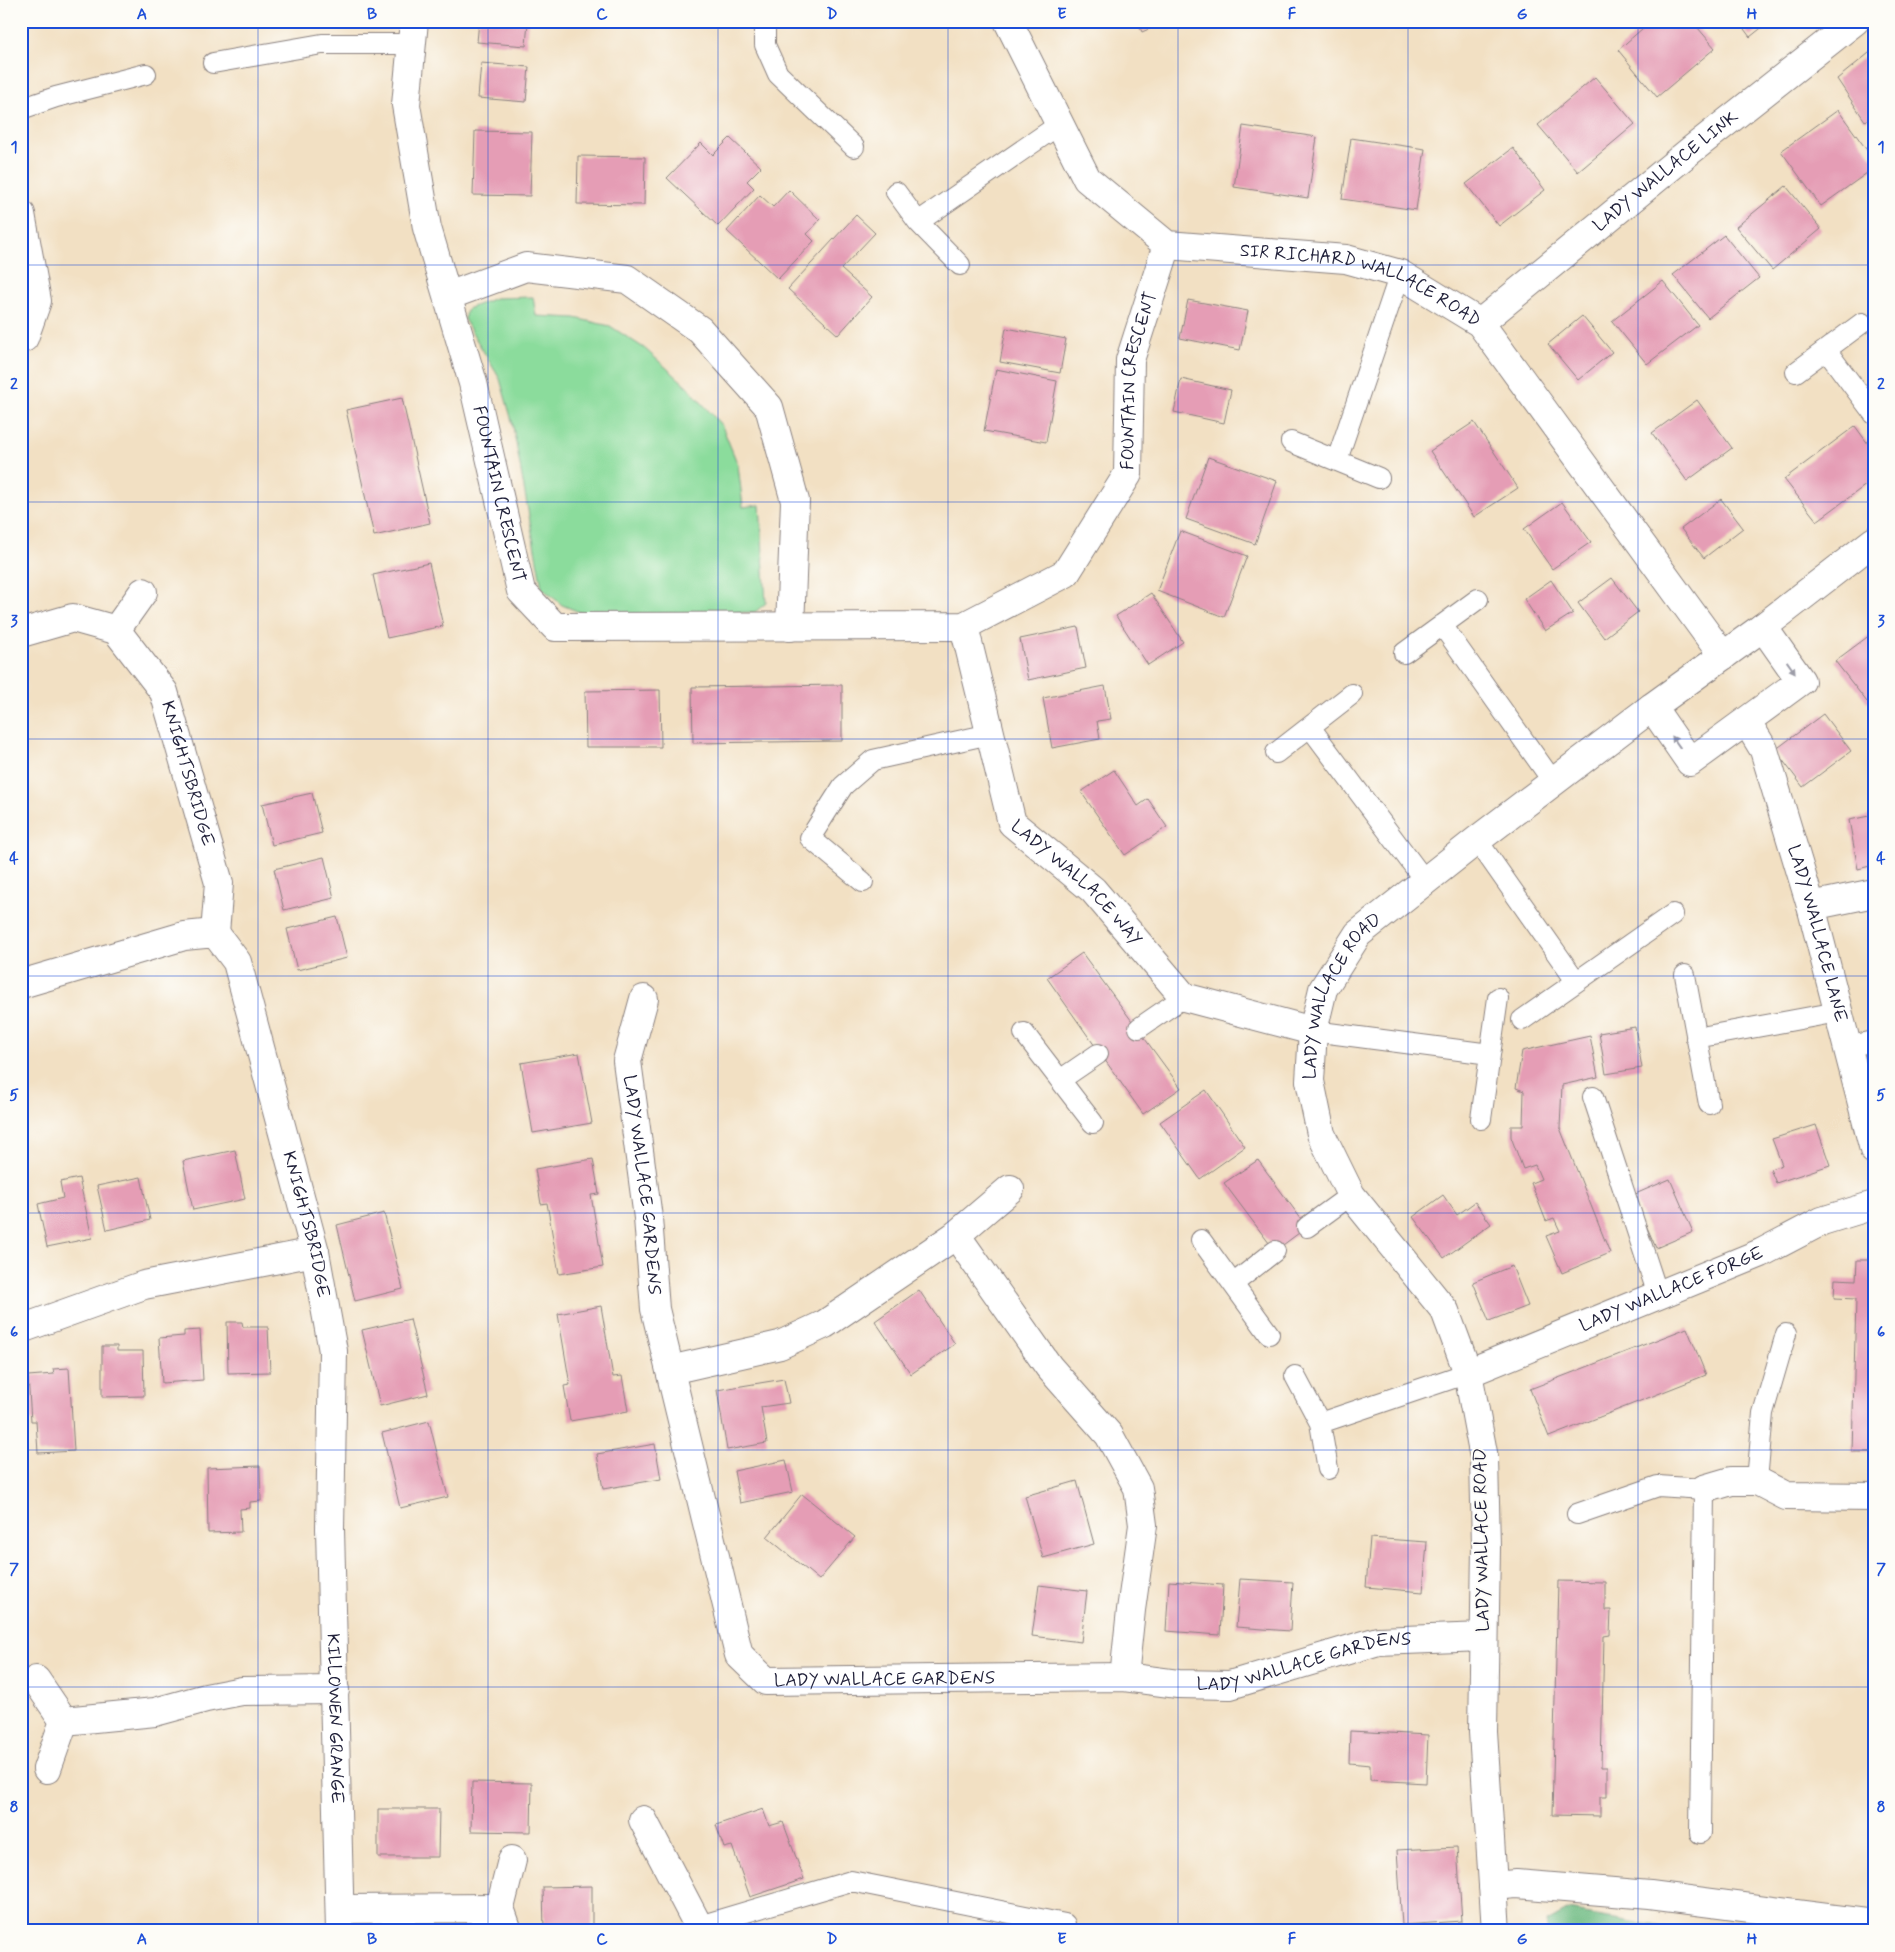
<svg xmlns="http://www.w3.org/2000/svg" width="1895" height="1952" font-family="Mynerve,sans-serif">
<style>
.green{fill:#8bdc9c;stroke:#567f6c}
.forest{fill:#70bc84;stroke:#496f60}
.building{fill:#e59db5}
.lines{fill:none;stroke-linecap:round;stroke-linejoin:round}
.service-casing{stroke:#8a817f;stroke-width:22}
.minor-casing{stroke:#8a817f;stroke-width:30}
.service{stroke:#fff;stroke-width:20}
.minor{stroke:#fff;stroke-width:28}
.oneway{fill:#9c9ca7}
.grid{fill:none;stroke:#1d4ed8;stroke-width:1;stroke-opacity:0.55}
.labels{text-anchor:middle;dominant-baseline:central;stroke-width:4;stroke-linejoin:round;paint-order:stroke}
.street-label{font-size:18px;fill:#22223b;stroke:#fdfcf7}
.neatline{fill:none;stroke:#1d4ed8;stroke-width:2}
.grid-label{font-size:16px;text-anchor:middle;font-weight:bold;fill:#1d4ed8}
</style>
<rect width="100%" height="100%" fill="#fdfcf7"/>
<filter id="ink" filterUnits="userSpaceOnUse"><feTurbulence type="fractalNoise" baseFrequency=".02" numOctaves="2"/><feDisplacementMap in="SourceGraphic" scale="10" xChannelSelector="R" yChannelSelector="G"/><feConvolveMatrix kernelMatrix="1 2 1 2 8 2 1 2 1" color-interpolation-filters="sRGB"/></filter>
<filter id="wash" filterUnits="userSpaceOnUse"><feTurbulence type="fractalNoise" baseFrequency=".0096" numOctaves="4" result="noise"/><feDisplacementMap in="SourceGraphic" scale="20" xChannelSelector="R" yChannelSelector="G"/><feGaussianBlur stdDeviation="1.12" result="paint"/><feColorMatrix in="noise" values="0 0 0 0 0 0 0 0 0 0 0 0 0 0 0 0 0 1.4 0 .05"/><feComposite in="paint" operator="in"/></filter>
<g filter="url(#wash)">
<rect width="100%" height="100%" fill="#f2e0c3"/>
<path class="green" d="M 533,297 L 536,316 L 575,318 L 610,326 L 644,348 L 687,386 L 722,426 L 738,465 L 743,507 L 760,505 L 766,603 L 755,612 L 587,615 L 562,605 L 542,588 L 512,421 L 500,379 L 464,319 L 467,309 L 495,298 Z"/>
<path class="forest" d="M 1567,1911 L 1687,1931 L 1549,1931 L 1547,1922 Z"/>
<g id="blocks">
<path class="building" d="M 479,21 L 528,21 L 526,46 L 477,42 Z
M 1137,21 L 1167,21 L 1142,32 Z
M 1651,21 L 1692,21 L 1715,48 L 1657,97 L 1618,50 Z
M 1738,21 L 1770,21 L 1750,37 Z
M 1874,49 L 1874,114 L 1865,121 L 1837,79 Z
M 481,63 L 529,67 L 526,102 L 478,98 Z
M 1595,77 L 1635,124 L 1578,172 L 1538,125 Z
M 1838,110 L 1874,160 L 1874,168 L 1821,206 L 1781,151 Z
M 1243,126 L 1317,137 L 1308,198 L 1234,187 Z
M 475,131 L 532,132 L 530,196 L 473,195 Z
M 730,138 L 761,167 L 747,181 L 754,188 L 718,226 L 667,178 L 701,143 L 713,155 Z
M 1351,138 L 1425,149 L 1416,210 L 1342,199 Z
M 1513,148 L 1545,190 L 1499,226 L 1466,184 Z
M 578,156 L 645,157 L 644,205 L 577,204 Z
M 1786,186 L 1821,229 L 1772,270 L 1736,227 Z
M 789,190 L 820,220 L 807,234 L 814,241 L 778,279 L 727,231 L 760,195 L 773,207 Z
M 856,215 L 875,233 L 841,269 L 872,297 L 838,335 L 788,289 Z
M 1724,235 L 1759,278 L 1708,318 L 1673,275 Z
M 1663,281 L 1698,325 L 1647,364 L 1612,321 Z
M 1188,300 L 1248,311 L 1240,350 L 1180,338 Z
M 1582,316 L 1612,352 L 1578,380 L 1548,344 Z
M 1006,328 L 1066,339 L 1060,373 L 1000,362 Z
M 996,369 L 1057,381 L 1046,442 L 984,431 Z
M 1181,379 L 1231,390 L 1224,423 L 1174,412 Z
M 402,398 L 430,523 L 374,536 L 346,410 Z
M 1697,400 L 1732,448 L 1687,481 L 1652,433 Z
M 1474,422 L 1518,488 L 1474,517 L 1430,451 Z
M 1855,426 L 1874,452 L 1874,479 L 1817,521 L 1784,479 Z
M 1208,457 L 1277,481 L 1255,544 L 1186,519 Z
M 1721,499 L 1743,528 L 1704,558 L 1681,529 Z
M 1562,502 L 1591,542 L 1552,569 L 1524,529 Z
M 1180,531 L 1247,556 L 1224,617 L 1157,591 Z
M 429,563 L 443,626 L 387,638 L 373,575 Z
M 1612,578 L 1638,612 L 1604,638 L 1578,603 Z
M 1551,580 L 1573,613 L 1545,631 L 1524,599 Z
M 1151,593 L 1183,642 L 1148,665 L 1116,616 Z
M 1078,627 L 1086,668 L 1028,680 L 1020,639 Z
M 1874,632 L 1874,697 L 1867,702 L 1835,661 Z
M 842,685 L 842,741 L 693,743 L 692,687 Z
M 1105,686 L 1111,719 L 1097,721 L 1100,739 L 1052,748 L 1043,698 Z
M 660,690 L 661,747 L 586,747 L 585,691 Z
M 1823,714 L 1851,751 L 1803,787 L 1775,750 Z
M 1114,770 L 1138,806 L 1148,799 L 1167,827 L 1125,855 L 1081,792 Z
M 312,793 L 322,833 L 272,845 L 262,804 Z
M 1874,815 L 1874,865 L 1858,869 L 1849,820 Z
M 324,857 L 334,898 L 284,910 L 274,869 Z
M 337,917 L 347,958 L 297,970 L 287,929 Z
M 1082,953 L 1181,1088 L 1143,1114 L 1047,978 Z
M 1635,1027 L 1642,1068 L 1606,1074 L 1599,1033 Z
M 1590,1036 L 1598,1077 L 1562,1085 L 1560,1128 L 1610,1253 L 1562,1273 L 1546,1236 L 1560,1231 L 1554,1218 L 1546,1221 L 1531,1183 L 1541,1179 L 1535,1165 L 1523,1169 L 1511,1137 L 1511,1126 L 1523,1126 L 1524,1091 L 1516,1088 L 1522,1051 Z
M 579,1053 L 592,1123 L 533,1133 L 521,1063 Z
M 1206,1090 L 1245,1147 L 1200,1179 L 1160,1122 Z
M 1816,1125 L 1830,1165 L 1776,1183 L 1770,1169 L 1782,1165 L 1772,1139 Z
M 235,1150 L 245,1199 L 193,1210 L 183,1161 Z
M 593,1159 L 599,1194 L 591,1195 L 603,1267 L 559,1274 L 547,1203 L 541,1204 L 535,1169 Z
M 1258,1160 L 1307,1227 L 1275,1251 L 1224,1183 Z
M 141,1177 L 150,1220 L 107,1230 L 97,1186 Z
M 79,1178 L 92,1238 L 47,1247 L 38,1204 L 63,1198 L 60,1182 Z
M 1670,1179 L 1693,1232 L 1656,1248 L 1633,1195 Z
M 1443,1195 L 1457,1215 L 1475,1202 L 1491,1224 L 1444,1258 L 1413,1217 Z
M 384,1213 L 403,1289 L 355,1301 L 337,1225 Z
M 1857,1260 L 1874,1260 L 1874,1452 L 1852,1452 L 1856,1299 L 1834,1298 L 1835,1279 L 1856,1280 Z
M 1512,1266 L 1528,1306 L 1489,1321 L 1473,1282 Z
M 919,1290 L 955,1344 L 911,1374 L 875,1321 Z
M 601,1306 L 613,1377 L 622,1376 L 628,1411 L 570,1421 L 564,1386 L 570,1385 L 558,1314 Z
M 410,1319 L 428,1394 L 380,1406 L 362,1330 Z
M 227,1322 L 242,1322 L 243,1327 L 268,1327 L 270,1372 L 228,1373 Z
M 1687,1328 L 1706,1375 L 1549,1437 L 1530,1389 Z
M 200,1330 L 203,1380 L 162,1383 L 159,1338 L 184,1336 L 184,1331 Z
M 102,1346 L 117,1346 L 117,1351 L 143,1351 L 144,1396 L 102,1397 Z
M 69,1368 L 74,1451 L 38,1453 L 36,1421 L 31,1421 L 28,1376 L 54,1374 L 53,1369 Z
M 784,1379 L 789,1403 L 761,1407 L 767,1443 L 727,1450 L 717,1390 Z
M 429,1421 L 448,1497 L 400,1508 L 382,1433 Z
M 655,1444 L 661,1479 L 603,1489 L 597,1454 Z
M 786,1460 L 793,1492 L 740,1503 L 734,1471 Z
M 260,1466 L 261,1501 L 250,1502 L 250,1508 L 240,1509 L 241,1532 L 208,1533 L 207,1468 Z
M 1077,1481 L 1094,1544 L 1043,1558 L 1025,1496 Z
M 802,1494 L 855,1537 L 819,1580 L 767,1537 Z
M 1370,1538 L 1427,1542 L 1423,1592 L 1366,1587 Z
M 1240,1579 L 1293,1582 L 1290,1631 L 1236,1627 Z
M 1169,1581 L 1223,1585 L 1220,1635 L 1166,1631 Z
M 1558,1581 L 1605,1582 L 1605,1610 L 1611,1610 L 1610,1635 L 1604,1636 L 1601,1767 L 1607,1767 L 1607,1797 L 1600,1797 L 1600,1816 L 1552,1815 Z
M 1039,1585 L 1087,1591 L 1081,1642 L 1032,1636 Z
M 1350,1731 L 1428,1735 L 1426,1783 L 1370,1780 L 1370,1765 L 1349,1763 Z
M 472,1782 L 532,1783 L 531,1832 L 471,1831 Z
M 378,1809 L 439,1809 L 438,1857 L 378,1857 Z
M 763,1809 L 769,1826 L 783,1822 L 804,1879 L 750,1897 L 732,1846 L 724,1848 L 716,1825 Z
M 1457,1847 L 1462,1921 L 1402,1925 L 1397,1850 Z
M 592,1886 L 592,1931 L 544,1931 L 543,1887 Z"/>
</g>
</g>
<g filter="url(#ink)">
<use href="#blocks" fill-opacity="0" stroke="#8a817f" stroke-width="1"/>
<g class="lines">
<g class="service-casing">
<path id="service" d="M 765,21 L 765,45 L 778,74 L 854,147
M 213,63 L 322,44 L 411,44
M 21,109 L 56,97 L 146,74
M 896,192 L 918,222 L 960,265
M 918,222 L 1060,124
M 1826,350 L 1874,414
M 1796,372 L 1862,323
M 1291,442 L 1379,478
M 1337,460 L 1400,274
M 1442,625 L 1554,783
M 1404,653 L 1478,599
M 1310,727 L 1425,881
M 1276,753 L 1352,694
M 1477,840 L 1576,981
M 863,882 L 810,838 L 843,786 L 873,760 L 990,734
M 1685,975 L 1709,1104
M 1522,1020 L 1673,914
M 1139,1028 L 1184,997
M 1313,1031 L 1490,1054
M 1024,1033 L 1093,1123
M 1696,1038 L 1838,1012
M 1847,1047 L 1874,1041
M 1060,1080 L 1098,1054
M 1593,1097 L 1658,1295
M 1481,1119 L 1498,998
M 1307,1227 L 1351,1195
M 1201,1240 L 1269,1334
M 1233,1284 L 1275,1251
M 1295,1376 L 1320,1423 L 1328,1469
M 1320,1423 L 1468,1373
M 1757,1481 L 1763,1413 L 1786,1334
M 1577,1514 L 1658,1486 L 1704,1489 L 1700,1833
M 699,1926 L 851,1881 L 1065,1924"/>
</g>
<g class="minor-casing">
<g id="minor">
<path id="s1" d="M 414,21 L 406,105 L 427,228 L 473,383 L 521,591 L 555,627 L 964,626 L 1066,573 L 1128,474 L 1130,360 L 1167,245"/>
<path id="s2" d="M 1008,21 L 1087,179 L 1167,245 L 1346,259 L 1400,274 L 1480,323 L 1723,656"/>
<path d="M 21,214 L 37,301 L 24,338 L 21,338"/>
<path d="M 448,296 L 526,267 L 627,279 L 700,330 L 769,407 L 795,501 L 790,627"/>
<path id="s3" d="M 1480,323 L 1690,151 L 1855,21"/>
<path id="s4" d="M 964,626 L 1012,823 L 1093,890 L 1184,997 L 1313,1031"/>
<path d="M 116,630 L 143,592"/>
<path id="s5" d="M 21,633 L 73,618 L 116,630 L 164,692 L 219,883 L 215,933"/>
<path d="M 1652,707 L 1690,762 L 1801,681 L 1763,627"/>
<path id="s6" d="M 1747,722 L 1764,750 L 1811,906 L 1874,1150"/>
<path d="M 1811,906 L 1874,893"/>
<path id="s7" d="M 21,984 L 184,936 L 215,933 L 237,962 L 315,1252 L 333,1351 L 330,1529 L 340,1931"/>
<path id="s8" d="M 644,999 L 627,1061 L 648,1218 L 655,1309 L 739,1655 L 766,1681 L 1124,1677 L 1178,1684 L 1230,1685 L 1378,1641 L 1484,1637"/>
<path d="M 956,1235 L 1049,1367 L 1109,1435 L 1138,1488 L 1143,1525 L 1131,1610 L 1124,1677"/>
<path d="M 21,1329 L 144,1285 L 315,1252"/>
<path d="M 670,1370 L 780,1345 L 825,1324 L 956,1235 L 1010,1189"/>
<path id="s9" d="M 1468,1373 L 1761,1253 L 1822,1221 L 1874,1205"/>
<path d="M 1704,1489 L 1731,1481 L 1757,1481 L 1786,1496 L 1874,1497"/>
<path d="M 36,1680 L 64,1721 L 47,1769"/>
<path d="M 64,1721 L 155,1712 L 206,1698 L 242,1691 L 335,1690"/>
<path d="M 643,1820 L 701,1931"/>
<path d="M 1493,1886 L 1516,1884 L 1650,1895 L 1874,1924"/>
<path d="M 340,1909 L 500,1908"/>
<path d="M 508,1931 L 500,1908 L 512,1860"/>
<path id="s10" d="M 1496,1931 L 1483,1732 L 1486,1547 L 1484,1458 L 1468,1373 L 1445,1311 L 1351,1195 L 1321,1134 L 1310,1081 L 1313,1031 L 1323,989 L 1358,934 L 1477,840 L 1652,707 L 1763,627 L 1874,541"/>
</g>
</g>
<use href="#service" class="service"/>
<use href="#minor" class="minor"/>
</g>
<defs><path id="oneway-solid" d="M-6-.8H1V-3.2L6.5 0L1 3.2V.8H-6Z" transform="scale(1.25)"/></defs>
<g class="oneway">
<use href="#oneway-solid" transform="translate(1791 667) rotate(55)"/>
<use href="#oneway-solid" transform="translate(1676 742) rotate(-125)"/>
</g>
</g>
<path class="grid" d="M 258,21 L 258,1931M 488,21 L 488,1931M 718,21 L 718,1931M 948,21 L 948,1931M 1178,21 L 1178,1931M 1408,21 L 1408,1931M 1638,21 L 1638,1931M 21,265 L 1874,265M 21,502 L 1874,502M 21,739 L 1874,739M 21,976 L 1874,976M 21,1213 L 1874,1213M 21,1450 L 1874,1450M 21,1687 L 1874,1687"/>
<g class="labels">
<g class="street-label">
<text stroke="none"><textPath href="#s3" startOffset="240">LADY WALLACE LINK</textPath></text>
<text stroke="none"><textPath href="#s2" startOffset="481">SIR RICHARD WALLACE ROAD</textPath></text>
<text stroke="none"><textPath href="#s1" startOffset="1369">FOUNTAIN CRESCENT</textPath></text>
<text stroke="none"><textPath href="#s1" startOffset="485">FOUNTAIN CRESCENT</textPath></text>
<text stroke="none"><textPath href="#s5" startOffset="262">KNIGHTSBRIDGE</textPath></text>
<text stroke="none"><textPath href="#s4" startOffset="291">LADY WALLACE WAY</textPath></text>
<text stroke="none"><textPath href="#s6" startOffset="224">LADY WALLACE LANE</textPath></text>
<text stroke="none"><textPath href="#s10" startOffset="991">LADY WALLACE ROAD</textPath></text>
<text stroke="none"><textPath href="#s8" startOffset="189">LADY WALLACE GARDENS</textPath></text>
<text stroke="none"><textPath href="#s7" startOffset="509">KNIGHTSBRIDGE</textPath></text>
<text stroke="none"><textPath href="#s9" startOffset="220">LADY WALLACE FORGE</textPath></text>
<text transform="translate(1482 1540) rotate(-91)">LADY WALLACE ROAD</text>
<text stroke="none"><textPath href="#s8" startOffset="1249">LADY WALLACE GARDENS</textPath></text>
<text stroke="none"><textPath href="#s8" startOffset="826">LADY WALLACE GARDENS</textPath></text>
<text stroke="none"><textPath href="#s7" startOffset="1006">KILLOWEN GRANGE</textPath></text>
</g>
</g>
<rect width="1895" height="1952" fill="none" stroke="#fdfcf7" stroke-width="55"/>
<rect x="28" y="28" width="1840" height="1896" class="neatline"/>
<g class="grid-label">
<text x="142" y="19">A</text>
<text x="372" y="19">B</text>
<text x="602" y="19">C</text>
<text x="832" y="19">D</text>
<text x="1062" y="19">E</text>
<text x="1292" y="19">F</text>
<text x="1522" y="19">G</text>
<text x="1752" y="19">H</text>
<text x="14" y="152">1</text>
<text x="1881" y="152">1</text>
<text x="14" y="389">2</text>
<text x="1881" y="389">2</text>
<text x="14" y="626">3</text>
<text x="1881" y="626">3</text>
<text x="14" y="863">4</text>
<text x="1881" y="863">4</text>
<text x="14" y="1100">5</text>
<text x="1881" y="1100">5</text>
<text x="14" y="1337">6</text>
<text x="1881" y="1337">6</text>
<text x="14" y="1574">7</text>
<text x="1881" y="1574">7</text>
<text x="14" y="1812">8</text>
<text x="1881" y="1812">8</text>
<text x="142" y="1944">A</text>
<text x="372" y="1944">B</text>
<text x="602" y="1944">C</text>
<text x="832" y="1944">D</text>
<text x="1062" y="1944">E</text>
<text x="1292" y="1944">F</text>
<text x="1522" y="1944">G</text>
<text x="1752" y="1944">H</text>
</g>
</svg>
